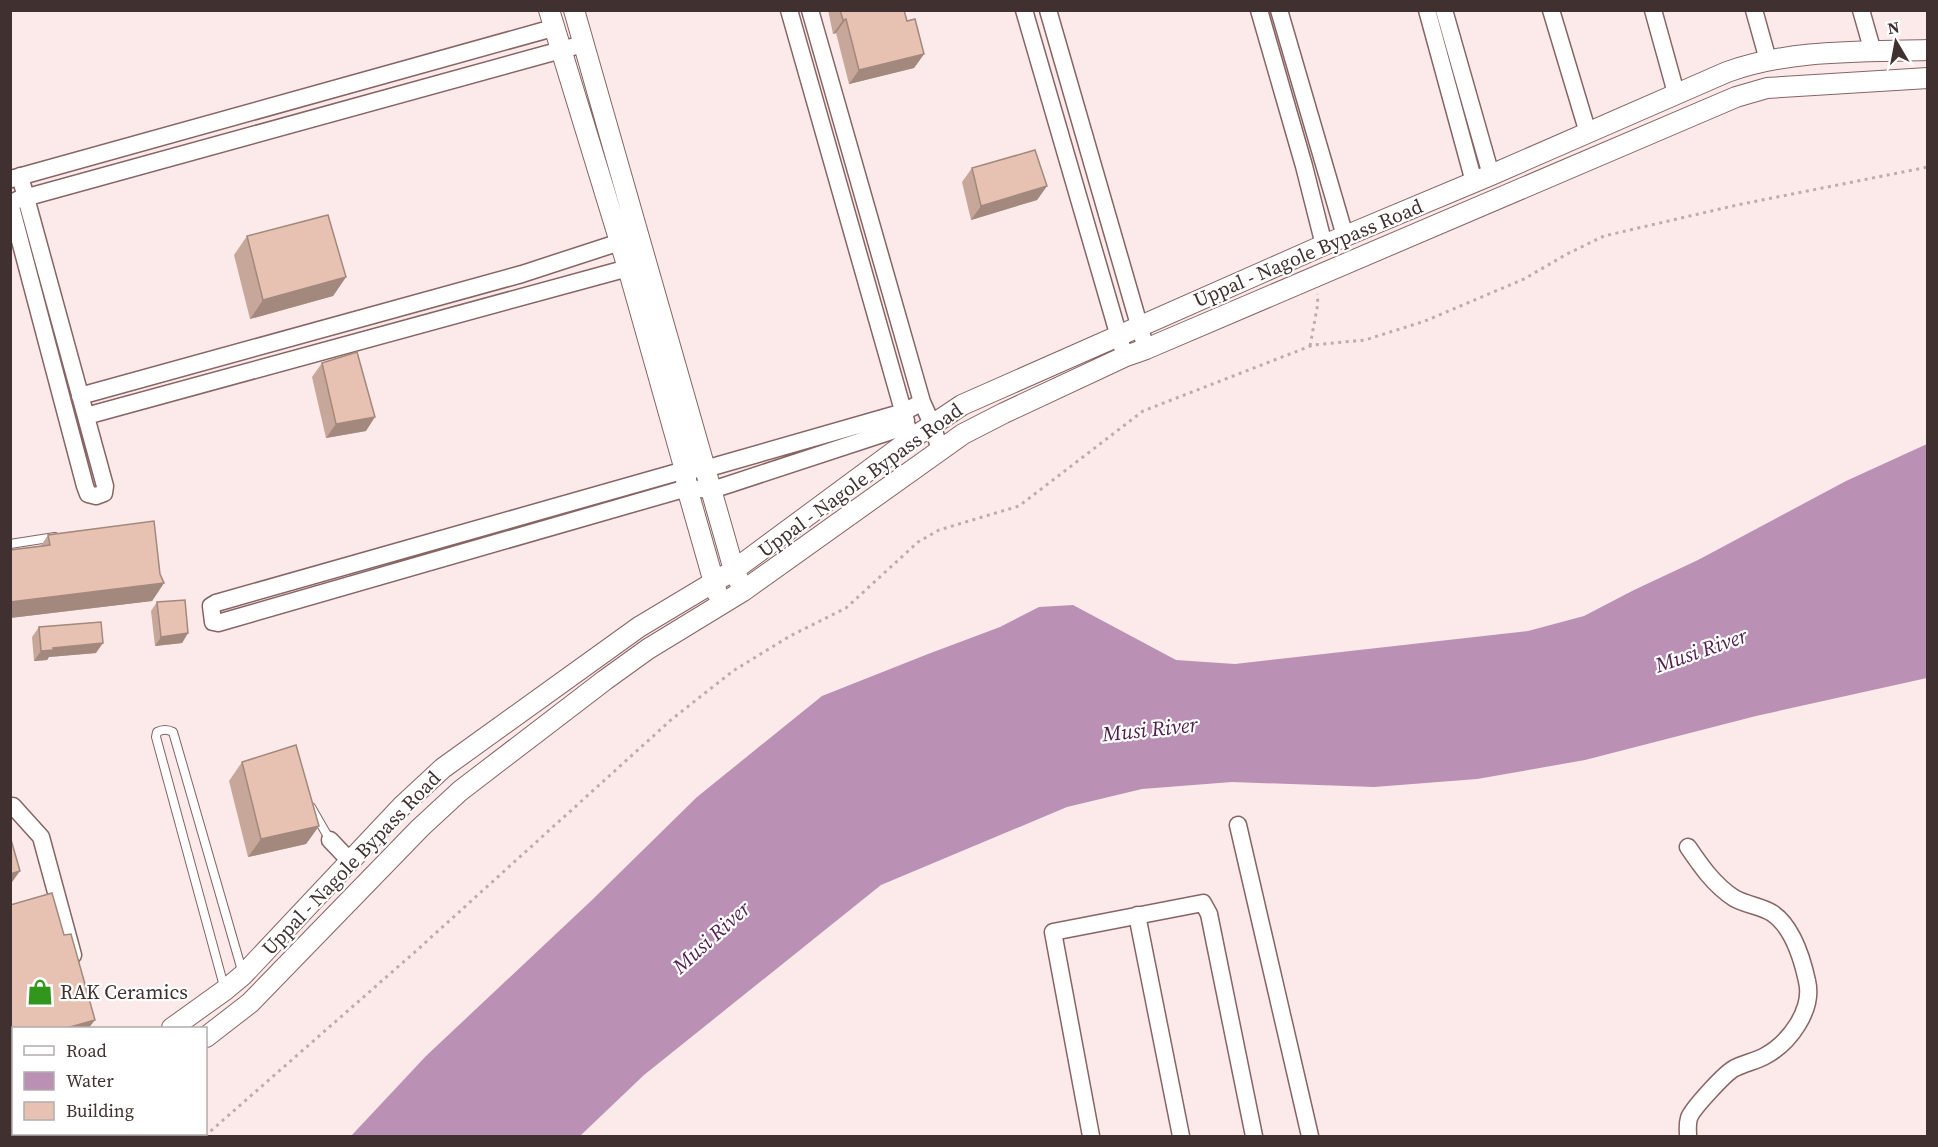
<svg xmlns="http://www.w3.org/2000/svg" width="1938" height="1147" font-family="'Source Serif 4',serif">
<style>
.water{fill:#ba90b5}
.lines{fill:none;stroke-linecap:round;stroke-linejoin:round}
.service-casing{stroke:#886464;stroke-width:10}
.minor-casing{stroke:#886464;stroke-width:19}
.tertiary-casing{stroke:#886464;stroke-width:22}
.path{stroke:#bdacab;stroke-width:3;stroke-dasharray:3 4.5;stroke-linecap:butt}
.service{stroke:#fff;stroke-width:8}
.minor{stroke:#fff;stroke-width:16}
.tertiary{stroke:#fff;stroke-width:20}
.wall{fill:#c7a799}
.shaded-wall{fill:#a2887d}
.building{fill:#e7c2b2;stroke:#a2887d;stroke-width:1.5}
.labels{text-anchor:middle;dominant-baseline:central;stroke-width:4.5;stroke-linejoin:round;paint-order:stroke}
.street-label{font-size:20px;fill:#403030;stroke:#fff}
.poi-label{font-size:20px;fill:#403030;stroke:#fff;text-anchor:start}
.water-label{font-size:21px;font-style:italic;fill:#521e4f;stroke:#fff}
</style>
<rect width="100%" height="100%" fill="#fbeae9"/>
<path class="water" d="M 1927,444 L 1927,678 L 1756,716 L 1585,760 L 1477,779 L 1374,787 L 1232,782 L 1142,789 L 1067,807 L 881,885 L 644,1075 L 580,1136 L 351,1136 L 426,1056 L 592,900 L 697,797 L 822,696 L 928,654 L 1000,627 L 1039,607 L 1073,605 L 1176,660 L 1235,664 L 1528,631 L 1584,616 L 1634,590 L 1698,560 L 1846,481 Z"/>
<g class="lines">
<g class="service-casing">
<path id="service" d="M 10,544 L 55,537
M 311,807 L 330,840
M 225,990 L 156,737 L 157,732 C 163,729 167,729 173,732 L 243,974"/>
</g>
<g class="minor-casing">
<path id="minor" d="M 789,10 L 906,421
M 810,10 L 922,402 L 932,424 L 940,450
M 1024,10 L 1122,347
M 1048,10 L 1146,349
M 1259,10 L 1304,166 L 1324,245
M 1279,10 L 1345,236
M 1427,10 L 1474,182
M 1444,10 L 1491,175
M 1551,10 L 1588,133
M 1653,10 L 1676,93
M 1754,10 L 1768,60
M 1861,10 L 1873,52
M 11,179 L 553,28
M 17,200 L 583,44
M 10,203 L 85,486 L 88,494 L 96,496 L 104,493 L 105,486 L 20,176
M 80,396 L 522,274 L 620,242
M 86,416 L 628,268
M 907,426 L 712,490 L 687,488 L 218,623 L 213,622 L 211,606 L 216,603 L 685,470 L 705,469 L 904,412 L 922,402
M 10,807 L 13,806 L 41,837 L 73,955
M 1238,825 L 1310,1136
M 330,840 L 350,861
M 1688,847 C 1701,866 1714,885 1734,898 C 1746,905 1761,906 1772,913 C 1793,927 1802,958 1807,981 C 1814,1010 1789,1043 1765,1056 C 1756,1061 1745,1063 1735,1068 C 1726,1072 1692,1109 1689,1118 C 1687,1125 1688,1130 1688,1136
M 1137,915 L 1181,1136
M 1091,1136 L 1053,932 L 1203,903 L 1209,914 L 1254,1136"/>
</g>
<g class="tertiary-casing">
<path id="tertiary" d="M 549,10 L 628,268 L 685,470 L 687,488 L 717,593
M 574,10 L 734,570 L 739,581
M 172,1028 L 225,990 L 243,975 L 402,806 L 443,768 L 639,627 L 734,570 L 911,439 L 962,405 L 1324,245 L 1491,175 L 1727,72 C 1791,49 1860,52 1928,50
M 206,1037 L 250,1003 L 420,828 L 460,791 L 605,680 L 648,649 L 743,591 L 963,434 L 1004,413 L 1126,356 L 1146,349 L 1736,97 L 1767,88 L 1928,78
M 21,1136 L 25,1134
M 66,1136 L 71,1134"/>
</g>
<path class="path" d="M 1310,346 L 1318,303 L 1317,294
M 132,1134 L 134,1136
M 205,1136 L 416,951 L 672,719 L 733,671 L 790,636 L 846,608 L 918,542 L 939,530 L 1019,506 L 1143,411 L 1313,345 L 1365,340 L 1425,321 L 1524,279 L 1567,254 L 1604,236 L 1737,205 L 1928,167"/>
<use href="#service" class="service"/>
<use href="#minor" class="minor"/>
<use href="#tertiary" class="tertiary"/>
</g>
<path class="wall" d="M 828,10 L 904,10 L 907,21 L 924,54 L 914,68 L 849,84 L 836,33 L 833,34 Z
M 972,168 L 1047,186 L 1037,200 L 971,220 L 962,182 Z
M 247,236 L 346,277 L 333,296 L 250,319 L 234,255 Z
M 322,363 L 366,431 L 326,438 L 312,377 Z
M 48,535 L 160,574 L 164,583 L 152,601 L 10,618 L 10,550 L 40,547 Z
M 157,602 L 188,633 L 182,643 L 155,646 L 151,611 Z
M 39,627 L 96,653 L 49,657 L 47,660 L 34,661 L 32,637 Z
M 242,762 L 319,826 L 306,844 L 248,857 L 229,781 Z"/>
<path class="shaded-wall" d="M 846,19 L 836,33 L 833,34 L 843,20 Z
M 924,54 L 914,68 L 849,84 L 859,70 Z
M 1047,186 L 1037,200 L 971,220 L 981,206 Z
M 346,277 L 333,296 L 250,319 L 263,300 Z
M 375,417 L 366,431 L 326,438 L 336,424 Z
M 164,583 L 152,601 L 10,618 L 10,602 Z
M 188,633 L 182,643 L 155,646 L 161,637 Z
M 103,643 L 96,653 L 49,657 L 47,660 L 34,661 L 41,651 L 53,648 Z
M 319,826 L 306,844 L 248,857 L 261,839 Z
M 20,871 L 10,885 L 10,874 Z
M 95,1020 L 88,1029 L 63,1029 Z
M 14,1042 L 14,1056 L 10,1057 L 10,1043 Z
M 10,1117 L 14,1117 L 14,1120 L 10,1125 Z"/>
<path class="building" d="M 840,10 L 904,10 L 907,21 L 915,19 L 924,54 L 859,70 L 846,19 L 843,20 Z
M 1035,150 L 1047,186 L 981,206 L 972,168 Z
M 328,215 L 346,277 L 263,300 L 247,236 Z
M 357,352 L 375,417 L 336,424 L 322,363 Z
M 154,521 L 160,574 L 164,583 L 10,602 L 10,550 L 50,545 L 48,535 Z
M 185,600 L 188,633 L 161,637 L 157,602 Z
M 101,622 L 103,643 L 53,648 L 53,650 L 41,651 L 39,627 Z
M 296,745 L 319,826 L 261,839 L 242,762 Z
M 10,836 L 20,871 L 10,874 Z
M 52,893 L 64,935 L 71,934 L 95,1020 L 63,1029 L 14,1029 L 14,1042 L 10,1043 L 10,905 Z
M 10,1094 L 14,1105 L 14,1117 L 10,1117 Z"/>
<defs>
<g id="shop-bare" transform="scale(2.07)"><path d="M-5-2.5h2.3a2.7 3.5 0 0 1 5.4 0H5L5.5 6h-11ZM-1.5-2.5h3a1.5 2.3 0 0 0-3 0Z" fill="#32961c" stroke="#fff" stroke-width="2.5" paint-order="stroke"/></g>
</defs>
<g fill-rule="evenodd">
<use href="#shop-bare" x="40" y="992"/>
</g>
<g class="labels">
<g class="street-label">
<text transform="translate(1308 253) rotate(-23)">Uppal - Nagole Bypass Road</text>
<text transform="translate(860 480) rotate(-36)">Uppal - Nagole Bypass Road</text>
<text transform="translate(351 863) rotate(-46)">Uppal - Nagole Bypass Road</text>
</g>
<g class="poi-label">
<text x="60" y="992">RAK Ceramics</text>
</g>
<g class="water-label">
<text transform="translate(1701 650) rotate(-19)">Musi River</text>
<text transform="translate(1150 729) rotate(-6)">Musi River</text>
<text transform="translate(711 937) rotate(-42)">Musi River</text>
</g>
</g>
<rect width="1938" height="1147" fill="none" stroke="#403030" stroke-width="24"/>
<rect x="12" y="1027" width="195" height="108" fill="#ffffff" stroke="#b3acac" stroke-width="1.5"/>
<rect x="24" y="1046" width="30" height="9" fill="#ffffff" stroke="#b3acac" stroke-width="1.5"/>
<text x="66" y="1057" font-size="18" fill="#403030">Road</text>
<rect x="24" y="1072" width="30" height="18" fill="#ba90b5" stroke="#b3acac" stroke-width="1.5"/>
<text x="66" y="1087" font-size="18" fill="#403030">Water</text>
<rect x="24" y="1102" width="30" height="18" fill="#e7c2b2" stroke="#b3acac" stroke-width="1.5"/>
<text x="66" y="1117" font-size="18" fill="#403030">Building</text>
<g transform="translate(1896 42) rotate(350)" stroke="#ffffff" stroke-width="4.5" paint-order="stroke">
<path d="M0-4.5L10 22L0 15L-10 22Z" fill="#403030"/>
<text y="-9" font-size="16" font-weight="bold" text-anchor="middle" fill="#403030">N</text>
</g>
</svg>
